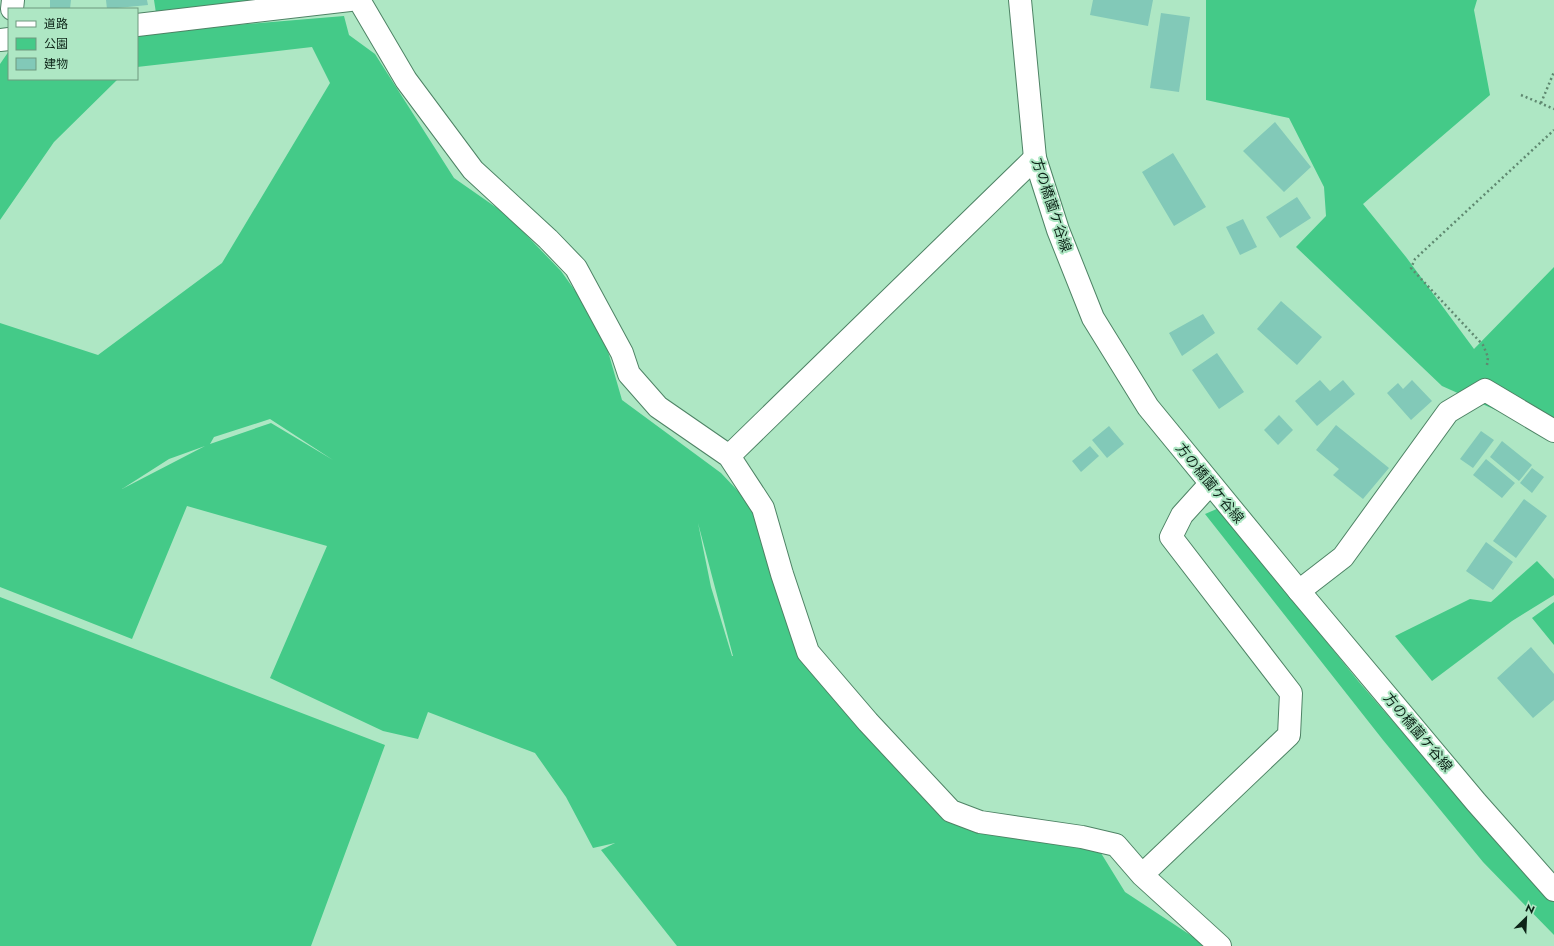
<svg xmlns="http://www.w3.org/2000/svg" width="1554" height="946" font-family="Jost,'Noto Sans JP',sans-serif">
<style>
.green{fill:#44ca88;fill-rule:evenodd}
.building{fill:#82c9b8}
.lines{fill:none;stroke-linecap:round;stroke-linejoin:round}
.minor-casing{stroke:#4e8365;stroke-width:24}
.tertiary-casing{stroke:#4e8365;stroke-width:24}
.secondary-casing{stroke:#4e8365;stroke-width:24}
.path{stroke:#5f8870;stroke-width:2.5;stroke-dasharray:2 3;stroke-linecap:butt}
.minor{stroke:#fff;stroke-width:22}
.tertiary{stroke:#fff;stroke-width:22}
.secondary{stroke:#fff;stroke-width:22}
.labels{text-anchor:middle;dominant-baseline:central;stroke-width:4;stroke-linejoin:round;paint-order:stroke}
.street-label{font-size:14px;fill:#0d2418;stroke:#aee7c4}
</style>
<rect width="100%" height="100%" fill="#aee7c4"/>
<path class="green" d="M 154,0 L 300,0 L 156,13 Z
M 1206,0 L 1477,0 L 1474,10 L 1490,95 L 1363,204 L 1406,257 L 1474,349 L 1554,267 L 1554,436 L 1442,386 L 1296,247 L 1326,216 L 1324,187 L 1289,118 L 1206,100 Z
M 344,16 L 349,35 L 375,54 L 454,178 L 507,215 L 561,271 L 601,327 L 622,400 L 721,473 L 754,508 L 796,627 L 951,811 L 1096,845 L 1125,892 L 1207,946 L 677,946 L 601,850 L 615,843 L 593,848 L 566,797 L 535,753 L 428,712 L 418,739 L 383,731 L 270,678 L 327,546 L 187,506 L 132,639 L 0,587 L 0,323 L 98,355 L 222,263 L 330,83 L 312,47 L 137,67 L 137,33 ZM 270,419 L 333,460 L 271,423 L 210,444 L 214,437 ZM 205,446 L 122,489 L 169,459 ZM 698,523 L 733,656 L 732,656 L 711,587 Z
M 9,51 L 9,79 L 118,79 L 54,142 L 0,220 L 0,64 Z
M 1219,508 L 1359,682 L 1517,865 L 1554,897 L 1554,935 L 1483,862 L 1383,740 L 1205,514 Z
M 1537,561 L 1554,579 L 1554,595 L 1512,621 L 1432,681 L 1395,636 L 1470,599 L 1491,602 Z
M 0,597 L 385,745 L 311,946 L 0,946 Z
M 1554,602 L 1554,645 L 1532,618 Z"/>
<path class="building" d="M 50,0 L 71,0 L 70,9 L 50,9 Z
M 106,0 L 147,0 L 148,5 L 107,9 Z
M 1093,0 L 1153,0 L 1148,26 L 1090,15 Z
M 1161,13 L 1190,17 L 1179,92 L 1150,88 Z
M 1275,122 L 1311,167 L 1284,192 L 1243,151 Z
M 1173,153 L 1206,207 L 1174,226 L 1142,172 Z
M 1297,197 L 1311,218 L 1280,238 L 1266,217 Z
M 1243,219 L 1257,247 L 1240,255 L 1226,227 Z
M 1281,301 L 1322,337 L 1297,365 L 1257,329 Z
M 1203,314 L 1215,333 L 1182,356 L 1169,333 Z
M 1217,353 L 1244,392 L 1219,409 L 1192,370 Z
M 1320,380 L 1330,391 L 1343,380 L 1355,394 L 1317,426 L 1295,401 Z
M 1412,380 L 1432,401 L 1411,420 L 1387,393 L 1398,383 L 1403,389 Z
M 1279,415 L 1293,430 L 1278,445 L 1264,430 Z
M 1336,425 L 1389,468 L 1363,499 L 1333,475 L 1339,469 L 1316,450 Z
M 1109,426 L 1124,444 L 1107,458 L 1092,440 Z
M 1481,431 L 1494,440 L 1473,468 L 1460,459 Z
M 1502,441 L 1532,465 L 1519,481 L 1490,457 Z
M 1090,446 L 1099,456 L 1081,472 L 1072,461 Z
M 1486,459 L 1515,483 L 1502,498 L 1473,475 Z
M 1532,468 L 1544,477 L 1532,493 L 1520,483 Z
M 1524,499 L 1547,516 L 1516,558 L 1493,541 Z
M 1486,542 L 1513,562 L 1493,590 L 1466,571 Z
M 1531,647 L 1554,674 L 1554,700 L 1533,718 L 1497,678 Z"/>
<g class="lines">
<g class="minor-casing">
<path id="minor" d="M 359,0 L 406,80 L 473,170 L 548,239 L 576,268 L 622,353 L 629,374 L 658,407 L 729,456 L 763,508 L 782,574 L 808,652 L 868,722 L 951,811 L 980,822 L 1082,837 L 1116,845 L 1142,875 L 1220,946
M 12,9 L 13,0
M 729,456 L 1035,158
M 1299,591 L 1343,557 L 1448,412 L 1485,390 L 1554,431
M 1142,875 L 1289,735 L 1291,693 L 1171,537 L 1182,515 L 1210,484"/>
</g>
<g class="tertiary-casing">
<path id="tertiary" d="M 137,25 L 350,0
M 0,40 L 9,39"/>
</g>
<g class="secondary-casing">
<path id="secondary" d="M 1020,0 L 1035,158 L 1058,230 L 1093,318 L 1148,407 L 1299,591 L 1476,802 L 1554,890"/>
</g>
<path class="path" d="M 1521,95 L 1554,109
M 1541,103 L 1554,72
M 1487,365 L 1488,357 L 1483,345 L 1411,268 L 1415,259 L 1554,130"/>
<use href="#minor" class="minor"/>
<use href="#tertiary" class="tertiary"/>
<use href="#secondary" class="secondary"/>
</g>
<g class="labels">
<g class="street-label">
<text transform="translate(1052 205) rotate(72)">方の橋薗ケ谷線</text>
<text transform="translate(1210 483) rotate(51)">方の橋薗ケ谷線</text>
<text transform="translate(1418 732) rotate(50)">方の橋薗ケ谷線</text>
</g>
</g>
<rect x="8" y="8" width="130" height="72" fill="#aee7c4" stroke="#6e997f"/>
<rect x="16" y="21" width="20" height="6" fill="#ffffff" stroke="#6e997f"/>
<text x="44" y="28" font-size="12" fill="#0d2418">道路</text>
<rect x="16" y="38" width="20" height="12" fill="#44ca88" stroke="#6e997f"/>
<text x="44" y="48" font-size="12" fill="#0d2418">公園</text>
<rect x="16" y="58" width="20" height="12" fill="#82c9b8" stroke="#6e997f"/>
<text x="44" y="68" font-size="12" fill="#0d2418">建物</text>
<g transform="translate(1526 918) rotate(24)" stroke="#aee7c4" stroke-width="3" paint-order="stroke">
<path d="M0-3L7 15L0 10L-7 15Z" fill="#0d2418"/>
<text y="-6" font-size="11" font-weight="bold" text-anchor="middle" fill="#0d2418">N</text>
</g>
</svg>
